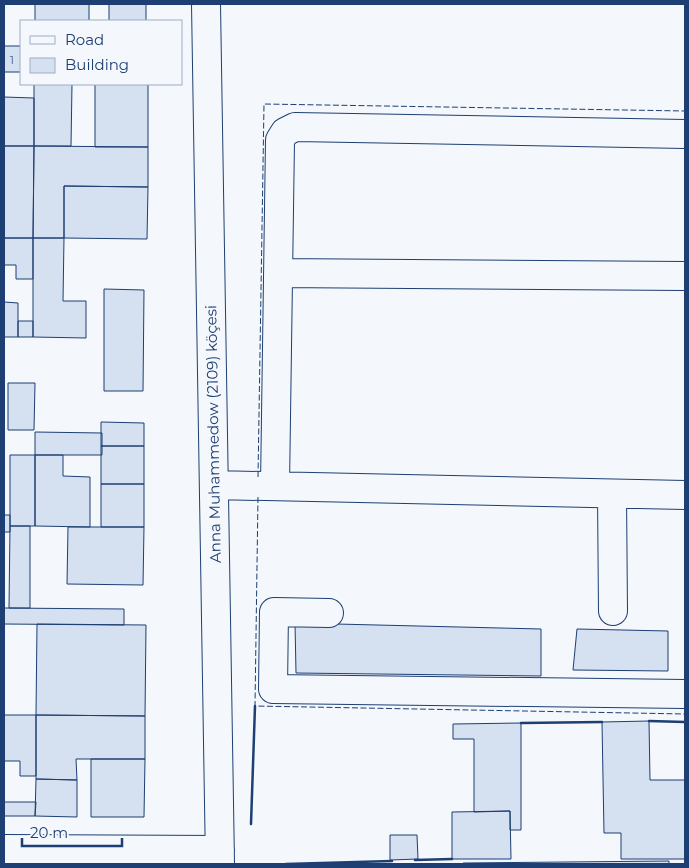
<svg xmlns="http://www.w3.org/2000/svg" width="689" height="868" font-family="Montserrat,sans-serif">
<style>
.building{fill:#d5e0f0;stroke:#1d3f73}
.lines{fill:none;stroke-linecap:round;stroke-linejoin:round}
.minor-casing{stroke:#1d3f73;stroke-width:30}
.minor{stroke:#f4f7fb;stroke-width:28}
.fence{stroke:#1d3f73;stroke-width:1;stroke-dasharray:6 2.5;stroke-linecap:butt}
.wall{stroke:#1d3f73;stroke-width:2.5}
.labels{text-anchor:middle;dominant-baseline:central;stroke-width:4;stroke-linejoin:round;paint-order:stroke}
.number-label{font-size:12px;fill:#4b6792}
.street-label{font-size:15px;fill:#1d3f73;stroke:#f4f7fb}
</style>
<rect width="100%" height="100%" fill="#f4f7fb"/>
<path class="building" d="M 35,4 L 89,4 L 89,21 L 35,21 Z
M 109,4 L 146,4 L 146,21 L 109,21 Z
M 4,46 L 21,46 L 21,72 L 4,72 Z
M 34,84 L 72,84 L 71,146 L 34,146 Z
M 95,84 L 148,84 L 148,147 L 95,147 Z
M 4,97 L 34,98 L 34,146 L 4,146 Z
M 4,146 L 34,146 L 33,238 L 4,238 Z
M 34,146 L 148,147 L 148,187 L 64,186 L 64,238 L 33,238 Z
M 64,186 L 148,187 L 147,239 L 64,238 Z
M 4,238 L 33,238 L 33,279 L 16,279 L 16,265 L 4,265 Z
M 33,238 L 64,238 L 63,301 L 86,301 L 86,338 L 33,337 Z
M 104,289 L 144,290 L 143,391 L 104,391 Z
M 4,302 L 18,303 L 18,337 L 4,337 Z
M 18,321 L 33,321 L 33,337 L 18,337 Z
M 8,383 L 35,383 L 34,430 L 8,430 Z
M 101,422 L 144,423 L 144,446 L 101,446 Z
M 35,432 L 102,433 L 102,455 L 35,455 Z
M 101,446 L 144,446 L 144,484 L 101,484 Z
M 10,455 L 35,455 L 35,526 L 10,526 Z
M 35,455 L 63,455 L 63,476 L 90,477 L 90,527 L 35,526 Z
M 101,484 L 144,484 L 144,527 L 101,527 Z
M 4,515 L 10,515 L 10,532 L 4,532 Z
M 10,526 L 30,526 L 30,608 L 9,608 Z
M 68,527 L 144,527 L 143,585 L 67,584 Z
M 4,608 L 124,609 L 124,625 L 4,624 Z
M 295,623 L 541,629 L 541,676 L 296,673 Z
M 37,624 L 146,625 L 145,716 L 36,715 Z
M 577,629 L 668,631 L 668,671 L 573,670 Z
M 4,715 L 36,715 L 36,776 L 20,776 L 20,761 L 4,761 Z
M 36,715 L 145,716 L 145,759 L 76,759 L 77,780 L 36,779 Z
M 649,721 L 650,780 L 685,780 L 685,859 L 621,859 L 621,833 L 604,833 L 602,722 Z
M 521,723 L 521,830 L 510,830 L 510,811 L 474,812 L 474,739 L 453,739 L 453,724 Z
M 91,759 L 145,759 L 144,817 L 91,817 Z
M 36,779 L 77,780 L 77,817 L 35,816 Z
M 4,802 L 36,802 L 35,816 L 4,816 Z
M 510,811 L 511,859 L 452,859 L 452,812 Z
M 390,835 L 417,835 L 418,859 L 390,860 Z
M 669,861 L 669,864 L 463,864 L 463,863 Z"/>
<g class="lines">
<g class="minor-casing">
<path id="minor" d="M 206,4 L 220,864
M 278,273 L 685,276
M 214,485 L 685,495
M 275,486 L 280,140 L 285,132 L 295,127 L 685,134
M 612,494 L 613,611
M 329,613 L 274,612 L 273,689 L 685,694
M 4,849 L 220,850"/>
</g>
<use href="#minor" class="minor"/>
<path class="fence" d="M 258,477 L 264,104 L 685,111
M 258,497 L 255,706 L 685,714"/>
<path class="wall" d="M 649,721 L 685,722
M 521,723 L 602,722
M 251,824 L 255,706
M 415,860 L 452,859
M 286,864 L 392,861"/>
</g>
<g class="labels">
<g class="number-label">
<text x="12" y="59">1</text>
</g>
<g class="street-label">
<text transform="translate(213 434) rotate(-91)">Anna Muhammedow (2109) köçesi</text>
</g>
</g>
<rect width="689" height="868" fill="none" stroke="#1d3f73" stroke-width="10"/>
<rect x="20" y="20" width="162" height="65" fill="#f4f7fb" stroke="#9eadc5"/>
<rect x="30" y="36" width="25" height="8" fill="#f4f7fb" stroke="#9eadc5"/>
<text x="65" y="45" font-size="15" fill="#1d3f73">Road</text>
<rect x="30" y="58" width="25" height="15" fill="#d5e0f0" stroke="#9eadc5"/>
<text x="65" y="70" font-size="15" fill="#1d3f73">Building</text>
<path d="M22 838v8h100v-8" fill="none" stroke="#1d3f73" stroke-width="2.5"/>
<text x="30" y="838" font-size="15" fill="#1d3f73" stroke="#f4f7fb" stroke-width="4" paint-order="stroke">20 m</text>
</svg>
